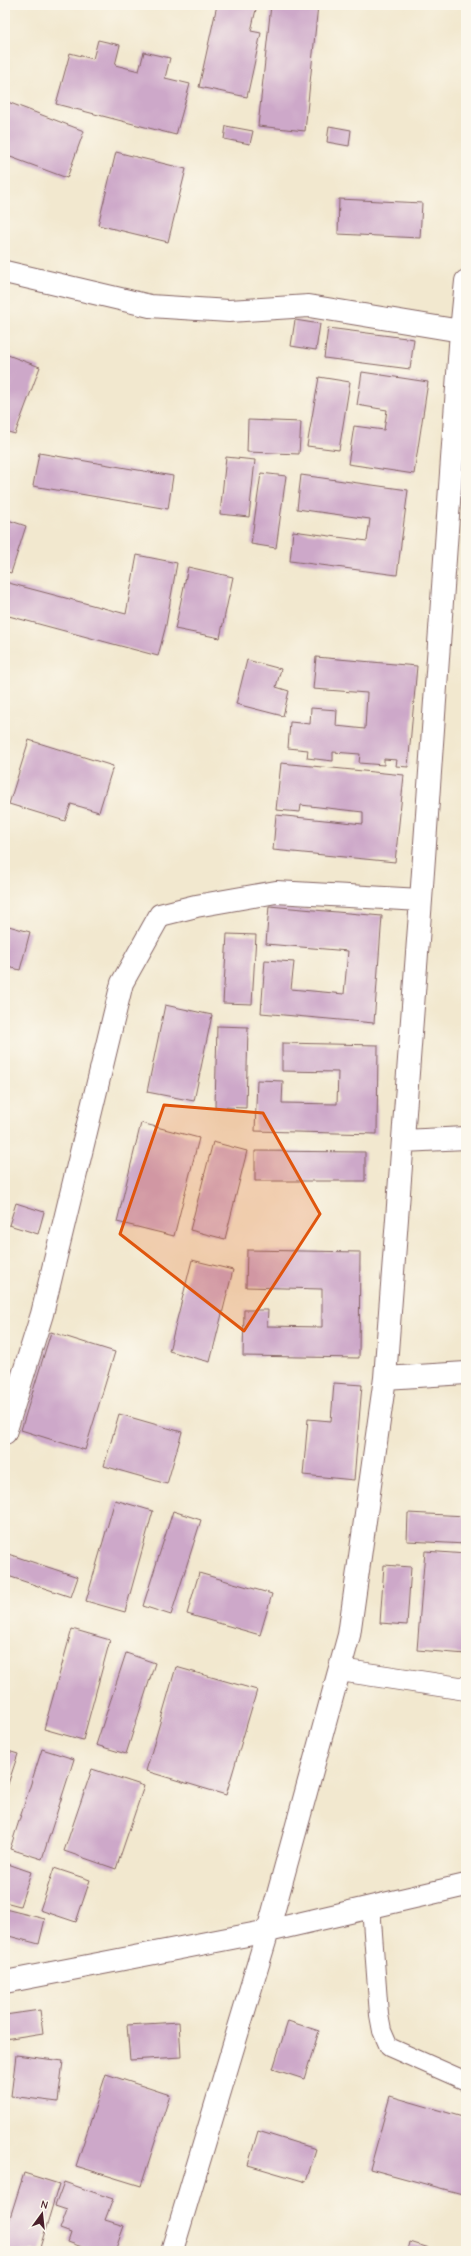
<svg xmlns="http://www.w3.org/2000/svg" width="471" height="2256" font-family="'Comic Neue',sans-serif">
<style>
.building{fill:#cda8c9}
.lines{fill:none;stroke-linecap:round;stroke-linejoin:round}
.lane-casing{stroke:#856564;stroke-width:20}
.street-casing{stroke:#856564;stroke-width:24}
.lane{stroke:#fff;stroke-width:18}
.street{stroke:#fff;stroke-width:22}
.marked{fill:#e0560e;fill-opacity:0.2;stroke:#e0560e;stroke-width:3;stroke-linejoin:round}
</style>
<rect width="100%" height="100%" fill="#fbf7ec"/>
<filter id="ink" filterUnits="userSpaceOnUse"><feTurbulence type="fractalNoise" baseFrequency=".025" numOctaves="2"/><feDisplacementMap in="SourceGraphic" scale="8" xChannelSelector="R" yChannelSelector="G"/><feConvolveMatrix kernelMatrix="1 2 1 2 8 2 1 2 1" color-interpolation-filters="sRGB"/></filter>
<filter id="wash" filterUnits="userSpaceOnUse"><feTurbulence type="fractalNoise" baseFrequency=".012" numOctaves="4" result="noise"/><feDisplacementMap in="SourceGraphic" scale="16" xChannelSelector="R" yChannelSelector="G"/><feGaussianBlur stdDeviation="0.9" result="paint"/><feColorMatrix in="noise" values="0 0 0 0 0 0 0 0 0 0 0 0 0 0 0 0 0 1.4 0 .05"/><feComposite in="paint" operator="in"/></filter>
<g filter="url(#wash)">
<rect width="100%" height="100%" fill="#f2e8cf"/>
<g id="blocks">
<path class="building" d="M 217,5 L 257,5 L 251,31 L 261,33 L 247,97 L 199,87 Z
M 271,5 L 318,5 L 305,131 L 258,126 Z
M 98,40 L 120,45 L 115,65 L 139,71 L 144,52 L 170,58 L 165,78 L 190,84 L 176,135 L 56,104 L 70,53 L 93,59 Z
M 5,101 L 84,131 L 67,178 L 5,155 Z
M 226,126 L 253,131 L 250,144 L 224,139 Z
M 329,126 L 351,130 L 349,146 L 327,142 Z
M 116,152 L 186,169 L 168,242 L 98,225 Z
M 339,199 L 422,203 L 420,238 L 338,234 Z
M 295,320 L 320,324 L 316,350 L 291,346 Z
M 328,328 L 414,339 L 410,369 L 324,358 Z
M 5,354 L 40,367 L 15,434 L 5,431 Z
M 362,372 L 428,382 L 414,474 L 348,464 L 354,426 L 384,430 L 387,410 L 357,405 Z
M 319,377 L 350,382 L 339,450 L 307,446 Z
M 248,420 L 301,422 L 299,454 L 247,452 Z
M 39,453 L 173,476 L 168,509 L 33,486 Z
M 226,457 L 255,460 L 249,517 L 220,514 Z
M 261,473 L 286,476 L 276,548 L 251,544 Z
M 301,475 L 408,490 L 397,575 L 290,561 L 293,531 L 367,541 L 370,519 L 297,509 Z
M 5,519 L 26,526 L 11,573 L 5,571 Z
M 137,555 L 177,563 L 166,625 L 158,656 L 5,615 L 5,582 L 126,614 Z
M 188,567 L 233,577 L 220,638 L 175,629 Z
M 316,657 L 417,666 L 408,767 L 396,766 L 397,760 L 384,759 L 384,765 L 359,763 L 360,754 L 333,752 L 333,761 L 307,758 L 308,750 L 288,748 L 290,722 L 310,724 L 311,708 L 337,710 L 336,726 L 365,729 L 367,693 L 313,689 Z
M 247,660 L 281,669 L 276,687 L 289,691 L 283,716 L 236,704 Z
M 29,740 L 113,766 L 99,812 L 71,804 L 65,821 L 9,804 Z
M 281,763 L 404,775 L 395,862 L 273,850 L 276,815 L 363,824 L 363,812 L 301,805 L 300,812 L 276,810 Z
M 269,906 L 382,916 L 374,1023 L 261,1013 L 265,960 L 294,962 L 291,989 L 344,994 L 348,951 L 266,944 Z
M 5,925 L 30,932 L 20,970 L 5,966 Z
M 227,934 L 256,935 L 252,1004 L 223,1003 Z
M 165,1005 L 212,1015 L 194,1101 L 147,1092 Z
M 217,1026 L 248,1027 L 246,1108 L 215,1107 Z
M 282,1043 L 378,1045 L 377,1134 L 255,1131 L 257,1080 L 283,1081 L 282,1103 L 337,1104 L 338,1072 L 282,1071 Z
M 141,1123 L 199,1138 L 174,1236 L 117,1222 Z
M 213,1142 L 247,1151 L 225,1239 L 190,1230 Z
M 255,1151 L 365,1152 L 365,1181 L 255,1181 Z
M 16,1203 L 44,1212 L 38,1234 L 9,1225 Z
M 247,1250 L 360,1252 L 359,1358 L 243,1356 L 244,1310 L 268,1310 L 267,1326 L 322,1327 L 322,1289 L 246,1287 Z
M 192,1260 L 233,1270 L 210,1362 L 169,1351 Z
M 51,1332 L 115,1352 L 85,1450 L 21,1430 Z
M 334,1383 L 362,1385 L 354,1480 L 303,1475 L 308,1419 L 331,1421 Z
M 119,1414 L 182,1432 L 167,1484 L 104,1466 Z
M 115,1500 L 153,1511 L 125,1612 L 86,1601 Z
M 173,1511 L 201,1520 L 171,1615 L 143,1606 Z
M 408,1513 L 466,1516 L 466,1544 L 407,1541 Z
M 425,1551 L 466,1554 L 466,1654 L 417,1650 Z
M 5,1553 L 78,1577 L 71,1597 L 5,1575 Z
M 384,1565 L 411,1567 L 407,1625 L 380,1623 Z
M 199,1573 L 272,1594 L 260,1635 L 187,1614 Z
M 72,1629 L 110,1640 L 83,1740 L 44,1729 Z
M 126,1653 L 155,1663 L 126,1754 L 96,1745 Z
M 176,1667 L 257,1690 L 226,1795 L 146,1771 Z
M 42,1749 L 74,1759 L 42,1859 L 10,1849 Z
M 5,1750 L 18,1754 L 5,1793 Z
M 92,1769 L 144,1786 L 116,1869 L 64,1851 Z
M 5,1863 L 31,1872 L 20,1906 L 5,1902 Z
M 54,1868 L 90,1880 L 76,1922 L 40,1910 Z
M 5,1909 L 45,1919 L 39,1944 L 5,1935 Z
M 40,2010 L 43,2033 L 5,2039 L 5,2015 Z
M 288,2021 L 319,2031 L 304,2079 L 273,2069 Z
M 179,2022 L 181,2057 L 130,2060 L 127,2025 Z
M 16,2055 L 63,2061 L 58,2102 L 11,2096 Z
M 106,2074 L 170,2095 L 141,2186 L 76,2166 Z
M 390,2096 L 466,2118 L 466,2195 L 370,2169 Z
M 258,2131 L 316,2149 L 306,2182 L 248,2165 Z
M 24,2173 L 59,2184 L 39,2251 L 5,2251 L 5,2223 L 8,2224 Z
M 64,2182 L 113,2199 L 105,2220 L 124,2226 L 115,2251 L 93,2251 L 68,2242 L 71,2233 L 60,2229 L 67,2210 L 55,2206 Z
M 410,2242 L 439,2251 L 408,2251 Z"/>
</g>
</g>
<g filter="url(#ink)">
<use href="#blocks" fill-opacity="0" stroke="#856564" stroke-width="1"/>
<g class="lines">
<g class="lane-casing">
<path id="lane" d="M 371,1907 L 379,2015 L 382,2031 L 389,2047 L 466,2081"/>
</g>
<g class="street-casing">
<path id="street" d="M 5,272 L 150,306 L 229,311 L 309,306 L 461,331
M 403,1141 L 466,1138
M 385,1378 L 466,1373
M 5,1433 L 42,1314 L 122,983 L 160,915 L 196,906 L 276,892 L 421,900
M 340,1670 L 466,1689
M 5,1982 L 268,1931 L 466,1885
M 172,2251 L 268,1931 L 349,1635 L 385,1378 L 421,900 L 461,331 L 466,281"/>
</g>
<use href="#lane" class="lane"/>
<use href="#street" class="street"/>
</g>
</g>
<path class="marked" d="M 164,1105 L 263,1113 L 320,1214 L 244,1331 L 120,1234 Z"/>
<rect width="471" height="2256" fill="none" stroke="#fbf7ec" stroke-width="20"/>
<g transform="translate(42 2214) rotate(15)" stroke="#fbf7ec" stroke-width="3" paint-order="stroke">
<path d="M0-3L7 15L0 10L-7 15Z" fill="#4a1f2b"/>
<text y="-6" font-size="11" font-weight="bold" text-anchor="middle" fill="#4a1f2b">N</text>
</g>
</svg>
